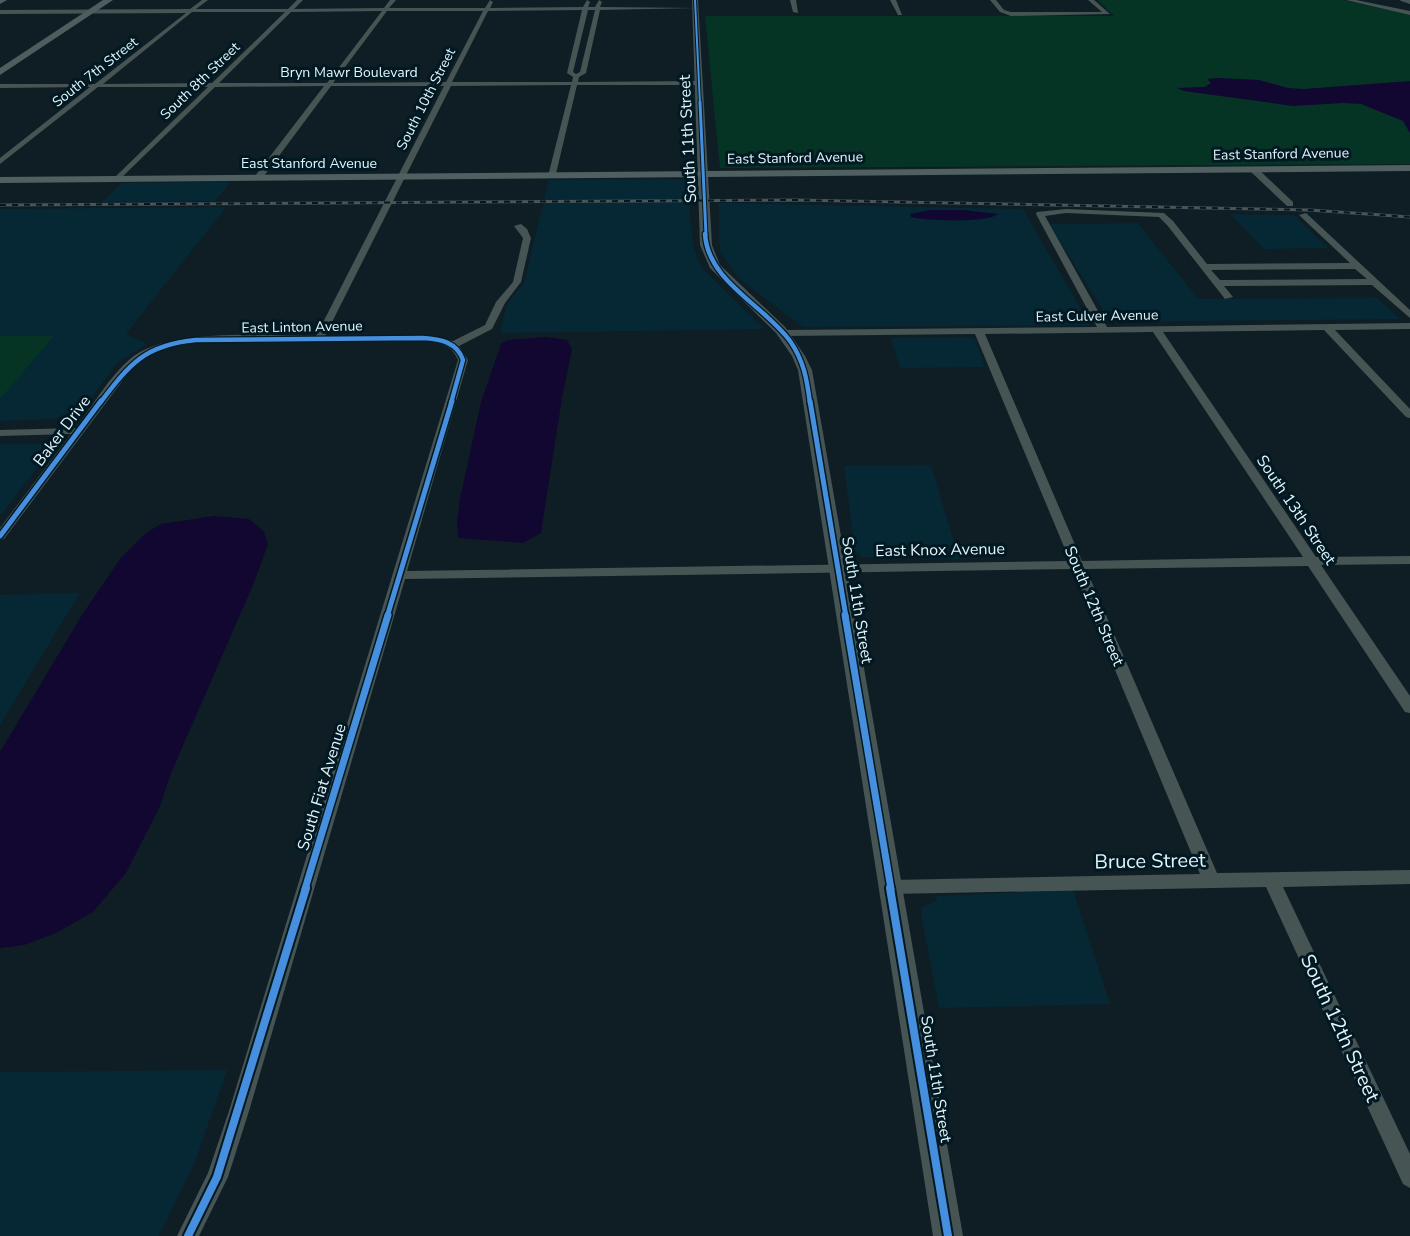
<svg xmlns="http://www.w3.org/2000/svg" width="1410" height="1236" font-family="'Nunito Sans',sans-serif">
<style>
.built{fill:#052834}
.green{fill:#053425}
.water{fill:#110731}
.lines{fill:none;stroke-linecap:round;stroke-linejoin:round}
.minor{fill:#475454;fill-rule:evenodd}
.tertiary{fill:#475454;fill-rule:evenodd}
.secondary{fill:#505f60;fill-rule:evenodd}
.primary{fill:#4d5e5f;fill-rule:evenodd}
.rail-casing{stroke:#4b5558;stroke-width:3}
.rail{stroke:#001922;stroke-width:2;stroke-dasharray:6;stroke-linecap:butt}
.cycleway-far5-casing{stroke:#001922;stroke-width:4}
.cycleway-far4-casing{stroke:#001922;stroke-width:5}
.cycleway-far3-casing{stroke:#001922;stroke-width:7}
.cycleway-far2-casing{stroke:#001922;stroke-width:8}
.cycleway-far1-casing{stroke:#001922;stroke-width:10}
.cycleway-casing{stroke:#001922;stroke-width:12}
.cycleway-far5{stroke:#468fdf;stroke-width:2}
.cycleway-far4{stroke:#468fdf;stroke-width:3}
.cycleway-far3{stroke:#468fdf;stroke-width:4.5}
.cycleway-far2{stroke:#468fdf;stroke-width:5}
.cycleway-far1{stroke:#468fdf;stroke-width:7}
.cycleway{stroke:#468fdf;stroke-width:8}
.labels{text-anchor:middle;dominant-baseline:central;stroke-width:6;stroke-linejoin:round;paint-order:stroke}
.far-street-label{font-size:14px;fill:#e5f4fb;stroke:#001922}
.street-label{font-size:16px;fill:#e5f4fb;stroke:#001922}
.near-street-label{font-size:20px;fill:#e5f4fb;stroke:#001922}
</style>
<rect width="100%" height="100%" fill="#0f1e24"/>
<path class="built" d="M 674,179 L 684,180 L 690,184 L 690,216 L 693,246 L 701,267 L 764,329 L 500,333 L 507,304 L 524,283 L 549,180 Z
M 231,182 L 215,201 L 102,202 L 122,183 Z
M 719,203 L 1023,209 L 1090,325 L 803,327 L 737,277 L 721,253 L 719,240 Z
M 226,207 L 126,334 L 147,344 L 117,363 L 88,402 L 73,412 L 52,419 L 0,421 L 0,209 Z
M 1230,214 L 1294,215 L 1328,248 L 1264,249 Z
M 1138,223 L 1198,299 L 1377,298 L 1400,319 L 1115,322 L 1110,321 L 1049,224 Z
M 968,337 L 975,339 L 985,367 L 900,368 L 891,338 Z
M 0,444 L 49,444 L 54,446 L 0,516 Z
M 931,465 L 959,559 L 862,557 L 855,551 L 844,466 Z
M 80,593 L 56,632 L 0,725 L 0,595 Z
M 1073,890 L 1110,1004 L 939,1008 L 921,914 L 922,907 L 937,901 L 936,896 Z
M 227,1070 L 195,1162 L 159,1236 L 0,1236 L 0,1072 Z"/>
<path class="green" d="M 1098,0 L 1343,0 L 1410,15 L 1410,164 L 720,168 L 705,16 L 1114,16 Z
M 0,336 L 54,336 L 0,399 Z"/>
<path class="water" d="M 1219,78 L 1259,80 L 1288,88 L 1304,89 L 1410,81 L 1410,133 L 1403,121 L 1361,104 L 1343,103 L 1293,106 L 1184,91 L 1177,88 L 1205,87 L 1211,83 L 1207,79 Z
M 930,210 L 963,210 L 998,214 C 988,223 926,221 911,217 L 910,214 Z
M 545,337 L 567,340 L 572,349 L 562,398 L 541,533 L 523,543 L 458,538 L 457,521 L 460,499 L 481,402 L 501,344 L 508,340 Z
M 214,516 L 249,519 L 264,532 L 268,544 L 253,585 L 171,773 L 160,806 L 126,873 L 93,912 L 56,933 L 24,945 L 0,948 L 0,752 L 82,615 L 120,559 L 146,533 L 161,524 Z"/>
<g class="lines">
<path class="minor" d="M 202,0 L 208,0 L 196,9 L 288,9 L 297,0 L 303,0 L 294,9 L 384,8 L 390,0 L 396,0 L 389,8 L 485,8 L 490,0 L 493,2 L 490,8 L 583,7 L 587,0 L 590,2 L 588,7 L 595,7 L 599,0 L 602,2 L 600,7 L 698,8 L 600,10 L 586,73 L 579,77 L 578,82 L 699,81 L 702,83 L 699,85 L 577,85 L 555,178 L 548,176 L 571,85 L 451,86 L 325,336 L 423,335 L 453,341 L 485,325 L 496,302 L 513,282 L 523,238 L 514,226 L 521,224 L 527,229 L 531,238 L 521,282 L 505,303 L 492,329 L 459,346 L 468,360 L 407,571 L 1070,561 L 975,334 L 784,336 L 779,333 L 784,330 L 1097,327 L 1036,214 L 1037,212 L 1066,209 L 1164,213 L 1173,221 L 1207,264 L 1350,263 L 1299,215 L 1306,213 L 1410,310 L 1410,318 L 1372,285 L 1224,286 L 1233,297 L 1225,299 L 1167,225 L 1159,217 L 1066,213 L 1045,216 L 1107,327 L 1410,323 L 1410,329 L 1335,330 L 1410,409 L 1410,418 L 1406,417 L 1324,330 L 1163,332 L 1316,557 L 1410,556 L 1410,564 L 1321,565 L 1410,696 L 1410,713 L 1405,712 L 1308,566 L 1086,569 L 1217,873 L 1410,870 L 1410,884 L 1283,887 L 1410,1154 L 1410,1188 L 1403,1184 L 1266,887 L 890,894 L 884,892 L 881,887 L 884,882 L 890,880 L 1200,874 L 1073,569 L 405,579 L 249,1111 L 228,1177 L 199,1236 L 177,1236 L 208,1173 L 229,1111 L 458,360 C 452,344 438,342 423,341 L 196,343 C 169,346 147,352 129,372 L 4,539 L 0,540 L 0,528 L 71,434 L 0,436 L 0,430 L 76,428 C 93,405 109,377 130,359 C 168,327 267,336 316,336 L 444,86 L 331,86 L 261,180 L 258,180 L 254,178 L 255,176 L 324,86 L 215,87 L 118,181 L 115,181 L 115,177 L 208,87 L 98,87 L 0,164 L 0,158 L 90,87 L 0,88 L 0,84 L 95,84 L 186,13 L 0,14 L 0,10 L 190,9 ZM 582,10 L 567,73 L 573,77 L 572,82 L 452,82 L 488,11 ZM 588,10 L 595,10 L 580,72 L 576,74 L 573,72 ZM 382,11 L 327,83 L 219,83 L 291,12 ZM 387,11 L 483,11 L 446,82 L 333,83 ZM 192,12 L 285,12 L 212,83 L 103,84 ZM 1355,269 L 1367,279 L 1220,280 L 1211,270 ZM 1153,332 L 1303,557 L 1082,561 L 985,334 Z
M 790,0 L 796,0 L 798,13 L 793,12 Z
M 890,0 L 896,0 L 902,15 L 898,15 Z
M 990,0 L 996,0 L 1004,10 L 1011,12 L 1102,12 L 1088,0 L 1094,0 L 1110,14 L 1011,16 L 1000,12 Z
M 1346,0 L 1356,0 L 1410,11 L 1410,15 Z
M 1400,0 L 1410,0 L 1410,4 L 1401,1 Z
M 1250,167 L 1256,167 L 1293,202 L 1293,206 L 1287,206 L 1250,171 Z"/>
<path class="tertiary" d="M 692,0 L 698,0 L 712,245 L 720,265 L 785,327 L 805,356 L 812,370 L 963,1236 L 933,1236 L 798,370 L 792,356 L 776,333 L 710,268 L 700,245 Z"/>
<path class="secondary" d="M 1410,165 L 1410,171 L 0,183 L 0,177 Z"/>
<path class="primary" d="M 0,0 L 7,0 L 0,4 Z
M 103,0 L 113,0 L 0,75 L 0,68 Z"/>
<g class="rail-casing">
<path id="rail" d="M 0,205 L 795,200 L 1310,210 L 1410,217"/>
</g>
<use href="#rail" class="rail"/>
<g class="cycleway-far5-casing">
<path id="cycleway-far5" d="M 695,0 L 700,104"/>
</g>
<g class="cycleway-far4-casing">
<path id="cycleway-far4" d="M 700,102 L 706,235"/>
</g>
<g class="cycleway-far3-casing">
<path id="cycleway-far3" d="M 705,234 C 708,282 764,305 790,341 C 804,361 807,380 810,403
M 100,403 C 130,364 144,345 196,340 L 423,338 C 440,339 457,342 463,360 L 451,403"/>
</g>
<g class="cycleway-far2-casing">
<path id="cycleway-far2" d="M 810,401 L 846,617
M 0,536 L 101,401
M 387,617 L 452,401"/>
</g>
<g class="cycleway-far1-casing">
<path id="cycleway-far1" d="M 845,615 L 891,889
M 305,889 L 388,615"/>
</g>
<g class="cycleway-casing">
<path id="cycleway" d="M 890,888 L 948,1236
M 188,1236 L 217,1177 L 306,888"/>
</g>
<use href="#cycleway-far5" class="cycleway-far5"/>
<use href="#cycleway-far4" class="cycleway-far4"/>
<use href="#cycleway-far3" class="cycleway-far3"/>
<use href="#cycleway-far2" class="cycleway-far2"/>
<use href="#cycleway-far1" class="cycleway-far1"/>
<use href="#cycleway" class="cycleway"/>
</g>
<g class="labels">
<g class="far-street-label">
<text transform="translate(95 72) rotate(-38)">South 7th Street</text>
<text x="349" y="72">Bryn Mawr Boulevard</text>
<text transform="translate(200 81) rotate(-44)">South 8th Street</text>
<text transform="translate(426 99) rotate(-63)">South 10th Street</text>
<text transform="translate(1281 154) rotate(-1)">East Stanford Avenue</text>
<text transform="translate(795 158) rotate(-1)">East Stanford Avenue</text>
<text x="309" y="163">East Stanford Avenue</text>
<text transform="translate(1097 316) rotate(-1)">East Culver Avenue</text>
<text transform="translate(302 327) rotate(-1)">East Linton Avenue</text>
</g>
<g class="street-label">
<text transform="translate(688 139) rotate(-93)">South 11th Street</text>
<text transform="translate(62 431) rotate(-53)">Baker Drive</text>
<text transform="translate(1296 510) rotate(56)">South 13th Street</text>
<text transform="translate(940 550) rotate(-1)">East Knox Avenue</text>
<text transform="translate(857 600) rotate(81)">South 11th Street</text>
<text transform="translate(1094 606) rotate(67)">South 12th Street</text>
<text transform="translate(322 787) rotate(-73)">South Fiat Avenue</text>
<text transform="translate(936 1079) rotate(81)">South 11th Street</text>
</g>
<g class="near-street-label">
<text transform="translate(1150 861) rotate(-1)">Bruce Street</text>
<text transform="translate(1340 1028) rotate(65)">South 12th Street</text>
</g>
</g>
</svg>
